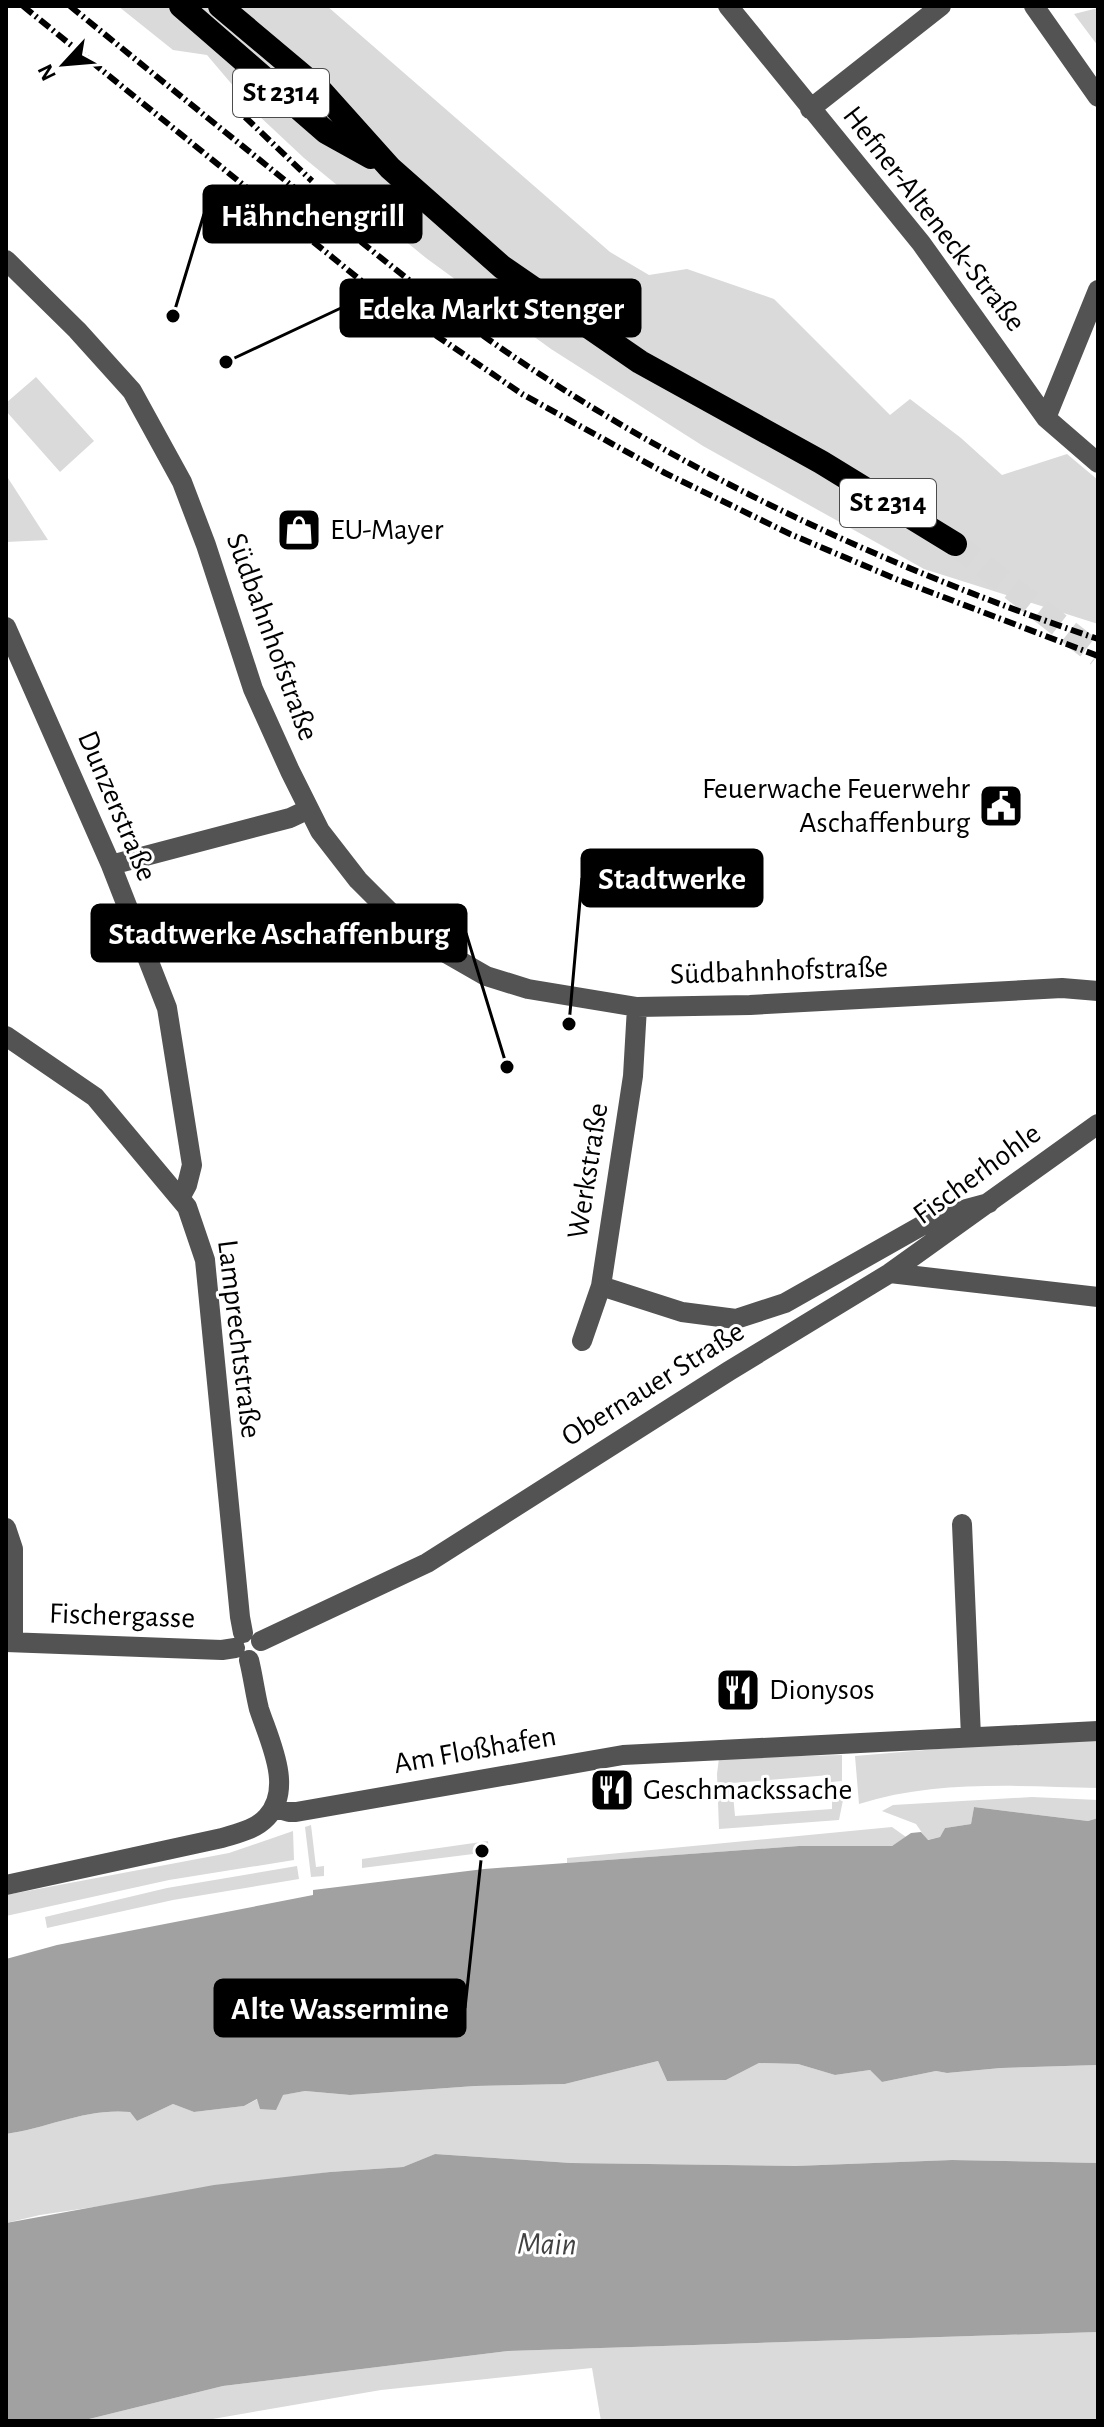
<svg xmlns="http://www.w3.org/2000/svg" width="1104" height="2427" font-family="'Alegreya Sans',sans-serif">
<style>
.green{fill:#dadada}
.water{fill:#a1a1a1}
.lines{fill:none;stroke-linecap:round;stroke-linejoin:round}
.highway-tunnel{stroke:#d9d9d9;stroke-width:24;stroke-dasharray:24 12;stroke-linecap:butt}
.highway-casing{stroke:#dbdbdb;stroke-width:26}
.minor{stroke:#535353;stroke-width:20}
.highway{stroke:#000;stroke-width:24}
.rail{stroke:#000;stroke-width:6;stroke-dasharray:12 4 2 4;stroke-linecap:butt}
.labels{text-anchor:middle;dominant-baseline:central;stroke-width:6;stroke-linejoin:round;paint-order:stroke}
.shield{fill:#fff;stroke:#4c4c4c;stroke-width:2}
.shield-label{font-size:28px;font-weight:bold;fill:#000}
.street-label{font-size:30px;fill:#000;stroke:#fff}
.poi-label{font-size:30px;fill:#000;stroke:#fff;text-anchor:start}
.water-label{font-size:32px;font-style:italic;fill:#424242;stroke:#fff}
.leader{fill:none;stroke:#000;stroke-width:3}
.callout-dot{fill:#000;stroke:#fff;stroke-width:3}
.callout{fill:#000;stroke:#000;stroke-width:3}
.callout-label{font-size:32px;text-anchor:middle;font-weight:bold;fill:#fff}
</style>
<rect width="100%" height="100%" fill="#fff"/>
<path class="green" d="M 118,6 L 327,6 L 610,252 L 649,275 L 687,269 L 774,299 L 890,415 L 910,399 L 961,438 L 1002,475 L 1067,454 L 1098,480 L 1098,624 L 924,569 L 703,446 L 551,349 L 426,258 L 304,158 L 257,114 L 207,55 L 173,50 Z
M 1098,8 L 1098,46 L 1074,14 Z
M 36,377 L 94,441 L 60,472 L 6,411 L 6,403 Z
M 6,475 L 48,540 L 6,542 Z
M 1098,1739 L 1098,1788 C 1019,1786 935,1780 859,1804 L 855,1756 L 1008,1743 Z
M 842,1755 L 842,1781 L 831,1782 L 830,1775 L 732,1783 L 735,1816 L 832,1809 L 832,1795 L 844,1795 L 839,1820 L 719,1829 L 717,1774 L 719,1758 Z
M 1032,1797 L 1098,1800 L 1098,1818 L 1088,1821 L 974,1807 L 971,1824 L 945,1828 L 940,1837 L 927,1840 L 916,1824 L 882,1811 L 893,1805 Z
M 311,1825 L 316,1867 L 324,1866 L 324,1876 L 311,1877 L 305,1827 Z
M 892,1827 L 906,1837 L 892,1846 L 799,1846 L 567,1863 L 567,1858 Z
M 293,1831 L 294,1860 L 169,1880 L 6,1916 L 6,1895 L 229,1853 Z
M 488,1841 L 489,1852 L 362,1868 L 362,1859 Z
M 297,1866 L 299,1879 L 173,1900 L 47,1928 L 45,1917 L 167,1888 Z
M 658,2061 L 667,2081 L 726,2080 L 759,2063 L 798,2064 L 835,2075 L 870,2070 L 882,2082 L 936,2071 L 947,2073 L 1001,2068 L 1098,2065 L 1098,2163 L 952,2160 L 795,2166 L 571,2163 L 435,2154 L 403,2167 L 330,2172 L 40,2215 L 6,2223 L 6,2134 C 48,2128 86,2108 130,2112 L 137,2121 L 173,2104 L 194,2112 L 244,2106 L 258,2099 L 305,2091 L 350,2095 L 475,2086 L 565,2084 Z
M 1098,2332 L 1098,2421 L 601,2421 L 592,2368 L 381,2390 L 201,2421 L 81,2421 L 223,2386 L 508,2351 Z"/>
<path class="water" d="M 974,1807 L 1088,1821 L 1098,1818 L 1098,2065 L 1001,2068 L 947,2073 L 936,2071 L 882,2082 L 870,2070 L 835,2075 L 798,2064 L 759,2063 L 726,2080 L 667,2081 L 658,2061 L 565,2084 L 475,2086 L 350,2095 L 305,2091 L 283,2095 L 276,2110 L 260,2109 L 257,2099 L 244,2106 L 194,2112 L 173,2104 L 137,2121 L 130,2112 C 86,2108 48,2128 6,2134 L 6,1959 L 57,1945 L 313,1895 L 313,1890 L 484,1869 L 799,1846 L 892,1846 L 911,1833 L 921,1832 L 928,1840 L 940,1837 L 945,1828 L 971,1824 Z
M 435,2154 L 571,2163 L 795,2166 L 952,2160 L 1098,2163 L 1098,2332 L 508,2351 L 223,2386 L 81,2421 L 6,2421 L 6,2223 L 214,2185 L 330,2172 L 403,2167 Z"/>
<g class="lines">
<path class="highway-tunnel" d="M 955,544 L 1098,655"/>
<g class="highway-casing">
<path id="highway" d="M 181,6 L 326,132 L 371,157
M 220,6 L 321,91 L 390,168 L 502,267 L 640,362 L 821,462 L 955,544"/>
</g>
<path class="minor" d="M 728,6 L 921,243 L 1046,418 L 1098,463
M 1034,6 L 1098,97
M 810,109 L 941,6
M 6,260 L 77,330 L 132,391 L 182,482 L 206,545 L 253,689 L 290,771 L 320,831 L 358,880 L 411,933 L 486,976 L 528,989 L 637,1007 L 750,1005 L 1062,988 L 1098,991
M 1046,418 L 1098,290
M 6,627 L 111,865 L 167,1008 L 192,1165 L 187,1185 L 180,1198
M 111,865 L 290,818 L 309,809
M 6,1036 L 95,1097 L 187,1207 L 205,1260 L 240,1617 L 243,1633
M 890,1273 L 1098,1124
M 601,1286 L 682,1312 L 736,1319 L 785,1303 L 937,1217 L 989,1203
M 582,1341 L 601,1286 L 633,1076 L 637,1007
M 962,1524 L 971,1737
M 6,1528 L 13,1549 L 13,1641
M 261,1641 L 427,1563 L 729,1371 L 890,1273 L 1098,1297
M 6,1642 L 222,1650 L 235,1648
M 275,1808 L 289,1812 L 296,1812 L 623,1755 L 1098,1731
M 6,1885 L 222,1838 C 238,1833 255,1830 267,1817 C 294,1788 269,1740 259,1709 C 255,1693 253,1676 249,1660"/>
<use href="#highway" class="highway"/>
<path class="rail" d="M 23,6 L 364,283 L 431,332 L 522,394 L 665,473 L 790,534 L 896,579 L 1098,656
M 70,6 C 151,72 231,137 312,202 C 377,255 442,308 511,355 C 692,478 891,569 1098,639
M 245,117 L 312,181"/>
</g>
<defs>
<g id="shop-square" transform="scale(2.3)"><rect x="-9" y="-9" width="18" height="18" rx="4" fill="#000" stroke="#fff"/><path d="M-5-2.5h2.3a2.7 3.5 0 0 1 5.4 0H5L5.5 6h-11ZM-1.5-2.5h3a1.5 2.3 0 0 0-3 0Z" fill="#fff"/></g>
<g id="civic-square" transform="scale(2.3)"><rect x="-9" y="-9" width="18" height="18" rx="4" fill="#000" stroke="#fff"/><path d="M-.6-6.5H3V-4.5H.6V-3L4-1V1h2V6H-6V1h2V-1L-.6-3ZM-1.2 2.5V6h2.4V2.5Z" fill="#fff"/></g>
<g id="restaurant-square" transform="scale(2.3)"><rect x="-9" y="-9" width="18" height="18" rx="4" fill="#000" stroke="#fff"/><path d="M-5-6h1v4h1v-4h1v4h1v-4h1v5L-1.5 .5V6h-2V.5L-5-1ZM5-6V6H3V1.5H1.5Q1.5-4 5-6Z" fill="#fff"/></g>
</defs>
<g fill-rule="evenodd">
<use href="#shop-square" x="299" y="530"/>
<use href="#civic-square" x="1001" y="806"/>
<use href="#restaurant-square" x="738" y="1690"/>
<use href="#restaurant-square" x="612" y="1790"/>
</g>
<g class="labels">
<g class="shield">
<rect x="233" y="69" width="96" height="48" rx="6"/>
<rect x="840" y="479" width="96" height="48" rx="6"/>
</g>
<g class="shield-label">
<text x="281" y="93">St 2314</text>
<text x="888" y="503">St 2314</text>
</g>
<g class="street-label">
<text transform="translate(934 219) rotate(52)">Hefner-Alteneck-Straße</text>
<text transform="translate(272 637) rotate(70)">Südbahnhofstraße</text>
<text transform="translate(117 806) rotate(67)">Dunzerstraße</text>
<text transform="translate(779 971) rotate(-2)">Südbahnhofstraße</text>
<text transform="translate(588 1171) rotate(-81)">Werkstraße</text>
<text transform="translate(977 1174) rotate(-36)">Fischerhohle</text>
<text transform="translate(239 1339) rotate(83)">Lamprechtstraße</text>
<text transform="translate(653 1384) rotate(-32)">Obernauer Straße</text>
<text transform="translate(122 1616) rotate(2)">Fischergasse</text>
<text transform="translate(475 1750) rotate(-10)">Am Floßhafen</text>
</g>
<g class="poi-label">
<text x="330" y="530">EU-Mayer</text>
<text x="970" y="789" text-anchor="end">Feuerwache Feuerwehr<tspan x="970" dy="34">Aschaffenburg</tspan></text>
<text x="769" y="1690">Dionysos</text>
<text x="643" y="1790">Geschmackssache</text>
</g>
<g class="water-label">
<text transform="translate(547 2244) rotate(1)">Main</text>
</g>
</g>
<path class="leader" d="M173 316L204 214M226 362L341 308M569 1024L582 878M507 1067L466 933M482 1851L465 2008"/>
<g class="callout-dot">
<circle cx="173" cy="316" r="8"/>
<circle cx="226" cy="362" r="8"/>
<circle cx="569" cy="1024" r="8"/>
<circle cx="507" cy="1067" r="8"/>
<circle cx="482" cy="1851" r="8"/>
</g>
<g class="callout">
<rect x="204" y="186" width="217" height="56" rx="8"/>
<rect x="341" y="280" width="299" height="56" rx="8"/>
<rect x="582" y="850" width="180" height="56" rx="8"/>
<rect x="92" y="905" width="374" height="56" rx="8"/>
<rect x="215" y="1980" width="250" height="56" rx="8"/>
</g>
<g class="callout-label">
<text x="313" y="226">Hähnchengrill</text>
<text x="491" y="319">Edeka Markt Stenger</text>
<text x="672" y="889">Stadtwerke</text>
<text x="279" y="944">Stadtwerke Aschaffenburg</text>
<text x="340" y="2019">Alte Wassermine</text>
</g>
<rect width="1104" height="2427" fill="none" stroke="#000000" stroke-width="16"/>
<g transform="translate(64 64) rotate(244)" stroke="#ffffff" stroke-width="6" paint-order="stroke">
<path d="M0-6L14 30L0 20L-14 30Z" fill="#000000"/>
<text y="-12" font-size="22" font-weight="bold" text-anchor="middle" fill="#000000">N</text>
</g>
</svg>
